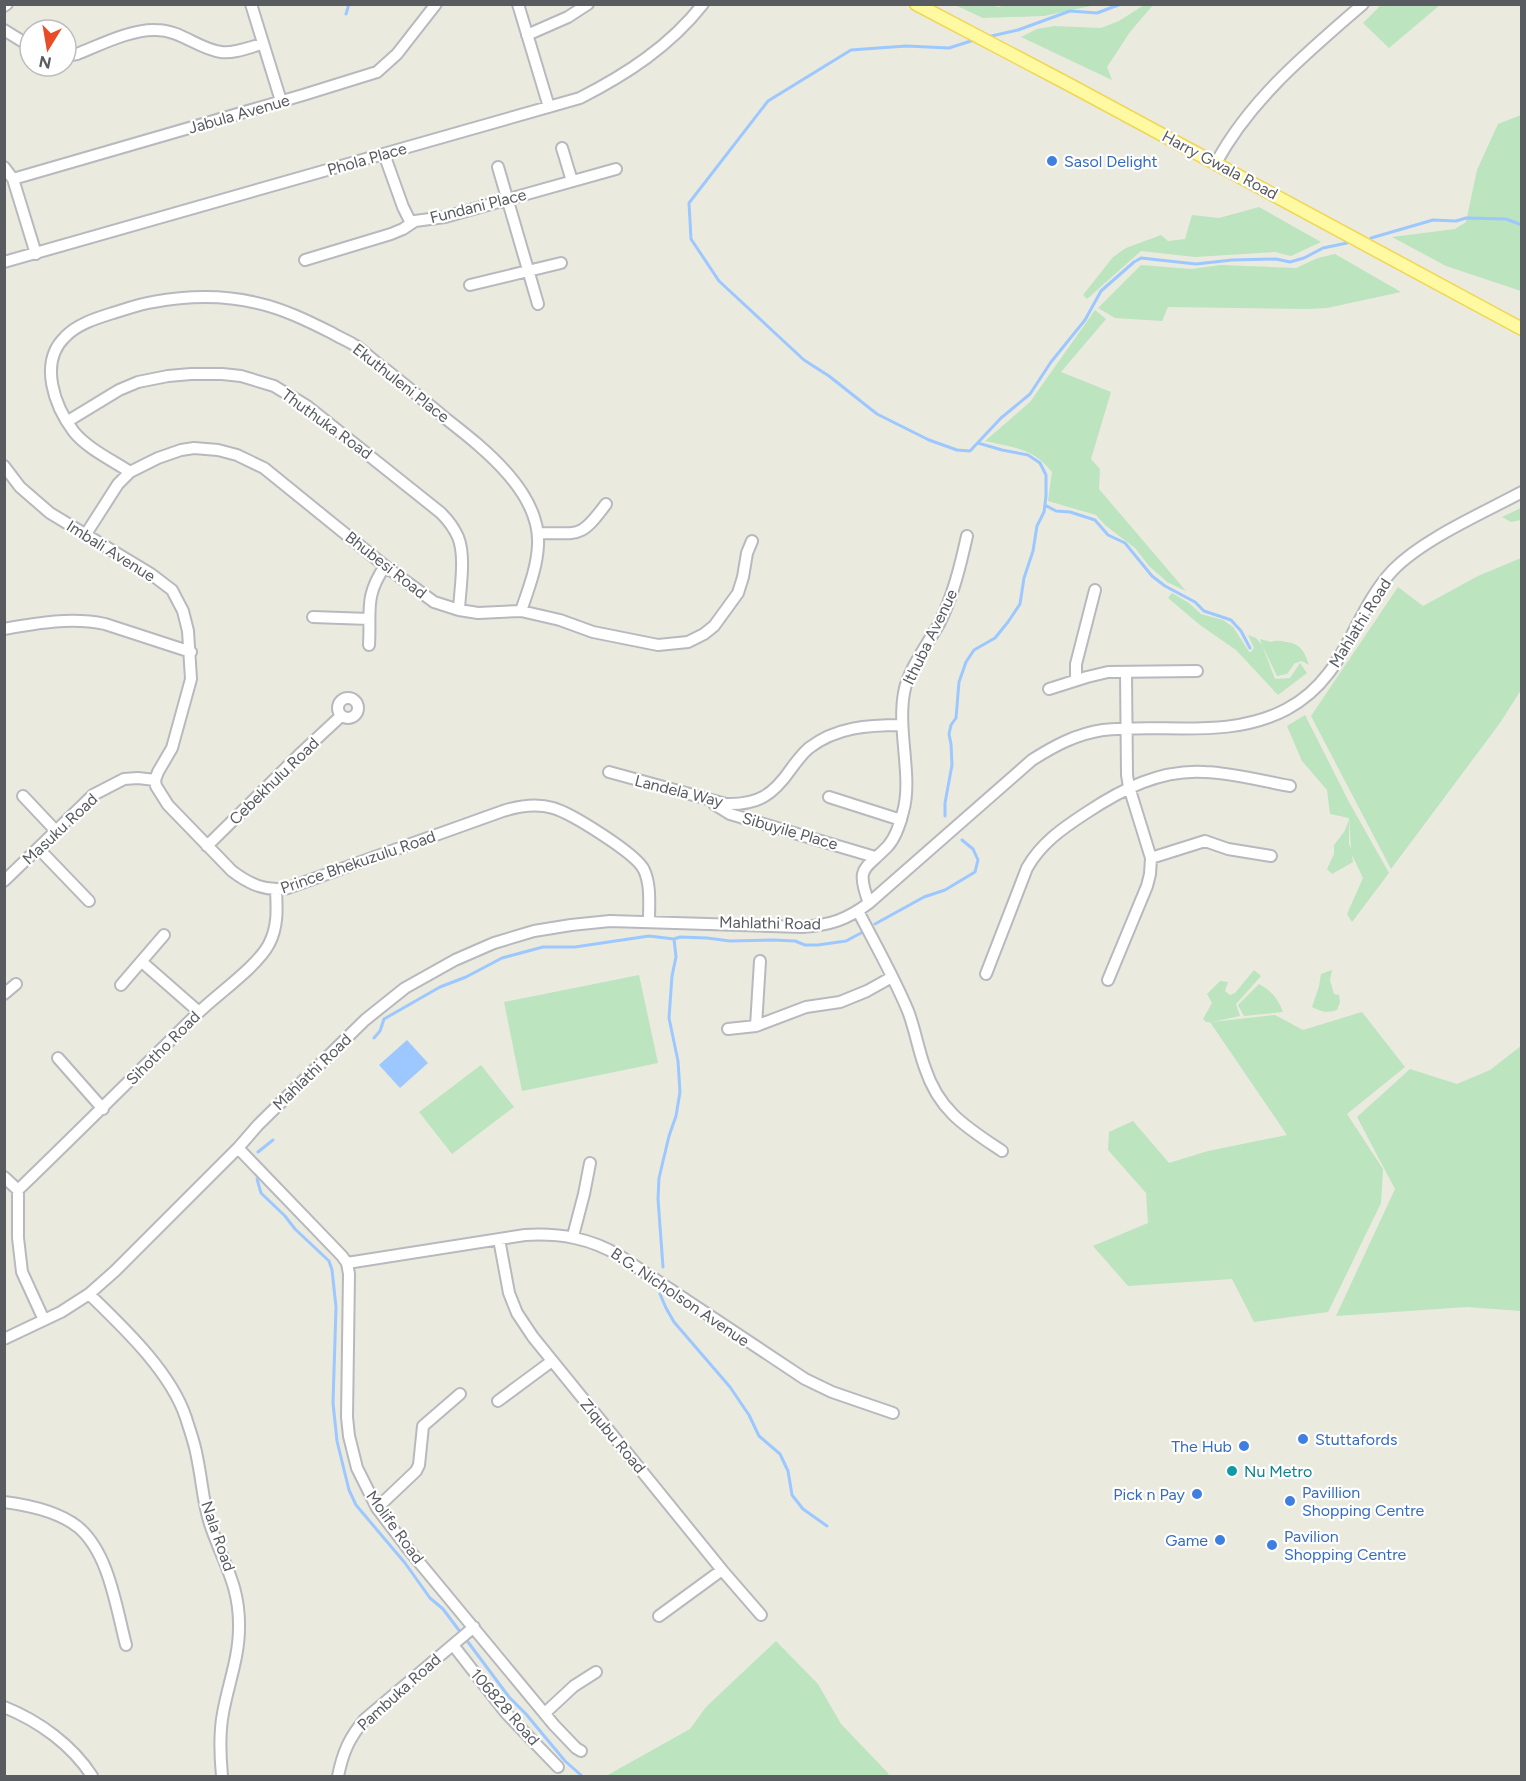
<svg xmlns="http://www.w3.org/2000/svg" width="1526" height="1781" font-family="Figtree,sans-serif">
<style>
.green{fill:#bbe4bf}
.water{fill:#9cc8ff}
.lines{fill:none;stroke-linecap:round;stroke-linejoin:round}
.stream{stroke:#9cc8ff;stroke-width:3}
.minor-casing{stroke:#b7b9be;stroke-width:14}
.major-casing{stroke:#f0d653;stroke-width:15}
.minor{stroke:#fff;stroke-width:10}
.major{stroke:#fffaa1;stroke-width:12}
.shop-dot{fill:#3f7fe0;stroke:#fff;stroke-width:2}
.culture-dot{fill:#0f9aa8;stroke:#fff;stroke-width:2}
.labels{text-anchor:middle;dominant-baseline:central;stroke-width:4.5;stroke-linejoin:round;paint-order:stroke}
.street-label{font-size:16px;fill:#585b60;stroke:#fff}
.shop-label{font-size:16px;fill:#366cbe;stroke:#fff;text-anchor:start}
.culture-label{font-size:16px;fill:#0d838f;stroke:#fff;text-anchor:start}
</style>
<rect width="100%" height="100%" fill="#ebeadf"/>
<path class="green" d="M 1012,4 L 1095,4 L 1095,5 L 1044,16 L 983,18 L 955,5 L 991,5 L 998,7 Z
M 1144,5 L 1153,5 L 1130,32 L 1107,67 L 1112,80 L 1021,37 L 1037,29 L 1054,26 L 1101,28 L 1119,21 Z
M 1381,5 L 1381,4 L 1440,5 L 1389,48 L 1363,23 Z
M 1521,115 L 1521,291 L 1446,266 L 1392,237 L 1455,229 L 1466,222 L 1477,170 L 1498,124 Z
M 1259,207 L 1321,242 L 1291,256 L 1275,252 L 1195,257 L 1141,251 L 1087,299 L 1083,295 L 1113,257 L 1126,248 L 1161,235 L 1168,241 L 1185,239 L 1192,215 L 1219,218 Z
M 1335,254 L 1401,292 L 1327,308 L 1307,309 L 1168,307 L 1162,321 L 1115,318 L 1098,308 L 1141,265 L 1191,269 L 1221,265 L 1296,268 L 1318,258 Z
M 1095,310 L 1106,319 L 1061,372 L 1111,392 L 1091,459 L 1100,469 L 1099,489 L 1186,591 L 1167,582 L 1149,566 L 1135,548 L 1105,525 L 1096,515 L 1048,501 L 1052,472 C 1032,447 1014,448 985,441 L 1030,402 Z
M 1521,508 L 1521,520 L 1511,522 L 1502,517 Z
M 1521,558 L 1521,690 L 1500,723 L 1391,869 L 1311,716 L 1398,587 L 1423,606 L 1478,576 Z
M 1172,593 L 1189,603 L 1201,614 L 1223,620 L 1233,627 L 1250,653 L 1254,648 L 1248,635 L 1256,638 L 1262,645 L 1260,639 L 1271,642 C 1276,640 1280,641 1286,642 C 1300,643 1305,652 1309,665 L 1302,661 L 1295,663 L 1287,674 L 1277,676 L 1262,645 L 1275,679 L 1290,678 L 1300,663 L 1307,673 L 1278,695 L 1236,650 L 1200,625 L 1168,598 Z
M 1305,715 L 1349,802 L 1389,873 L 1352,922 L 1347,914 L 1363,878 L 1352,855 L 1353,862 L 1332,874 L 1327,869 L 1334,854 L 1334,845 L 1344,832 L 1349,820 L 1349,844 L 1351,849 L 1349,818 L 1330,814 L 1327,790 L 1302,761 L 1287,726 Z
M 1254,970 L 1261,976 L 1236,1004 L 1240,1016 L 1212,1022 L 1275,1015 L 1303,1030 L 1362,1012 L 1405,1067 L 1347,1114 L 1383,1169 L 1381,1203 L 1328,1312 L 1254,1322 L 1232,1279 L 1128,1286 L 1093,1246 L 1148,1223 L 1146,1193 L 1108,1150 L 1109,1132 L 1133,1121 L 1169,1163 L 1208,1151 L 1287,1135 L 1210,1022 L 1206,1022 L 1203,1019 L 1212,1003 L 1207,994 L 1220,981 L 1228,982 L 1225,991 L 1230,995 L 1235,993 Z
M 1332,970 L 1330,980 L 1334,994 L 1339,995 L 1340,1002 L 1337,1010 C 1328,1013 1321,1012 1312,1007 L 1319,986 L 1321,974 Z
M 639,975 L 658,1063 L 522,1091 L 504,1002 Z
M 1259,984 C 1271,991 1278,998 1283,1012 L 1244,1016 L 1238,1005 Z
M 1521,1046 L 1521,1311 L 1467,1307 L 1336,1316 L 1395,1189 L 1357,1117 L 1410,1069 L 1457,1084 L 1490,1070 Z
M 481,1065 L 514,1107 L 452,1154 L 419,1112 Z
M 776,1641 L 818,1684 L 841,1724 L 888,1773 L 889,1776 L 606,1776 L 690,1729 L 706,1707 Z"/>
<path class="water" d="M 407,1040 L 428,1063 L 400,1088 L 379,1065 Z"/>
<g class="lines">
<path class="stream" d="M 346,14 L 349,4
M 987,37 L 1018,30 L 1070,11 L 1097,13 L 1121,4
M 974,40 L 949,48 L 906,46 L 851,50 L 768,101 L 689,203 L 691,239 L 719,281 L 804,360 L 829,376 L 877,414 L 929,440 L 957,450 L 970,451 L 1001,418 L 1030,394 L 1051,362 L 1085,320 L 1101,291 L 1134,262 L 1141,258 L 1196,264 L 1232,260 L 1276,259 L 1290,262 L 1304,258 L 1323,248 L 1347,243
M 1371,238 L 1433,220 L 1456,221 L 1466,218 L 1506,219 L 1522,225
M 1045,505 L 1056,511 L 1070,512 L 1095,520 L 1108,535 L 1125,543 L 1152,576 L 1165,586 L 1195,602 L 1204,611 L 1231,620 L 1241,631 L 1250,648
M 945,816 L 945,803 L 952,765 L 951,744 L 949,734 L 951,725 L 956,718 L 959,682 L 966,662 L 974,650 L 995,638 L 1008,622 L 1020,604 L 1024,578 L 1033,551 L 1037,526 L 1044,512 L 1046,496 L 1046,475 L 1040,463 L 1028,455 L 1002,450 L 978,443
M 875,924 L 924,897 L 945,890 L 975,872 L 978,860 L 973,849 L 962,840
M 374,1038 L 380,1031 L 384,1019 L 440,987 L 466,977 L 502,958 L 543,947 L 575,947 L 649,936 L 674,939 L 680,937 L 707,938 L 730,941 L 773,940 L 795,941 L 805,945 L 818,945 L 846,941 L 861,933
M 258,1152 L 273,1140
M 257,1179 L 261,1193 L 285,1216 L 295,1229 L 329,1261 L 332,1270 L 336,1307 L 333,1403 L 337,1441 L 349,1490 L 356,1505 L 405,1563 L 430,1598 L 443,1609 L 461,1633
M 663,1267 L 658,1199 L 659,1178 L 669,1136 L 676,1116 L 680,1092 L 678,1061 L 669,1018 L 672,976 L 676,957 L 674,939
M 660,1294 L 666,1308 L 674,1322 L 730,1387 L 749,1415 L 759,1436 L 780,1454 L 788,1471 L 792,1495 L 803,1509 L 827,1526
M 465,1638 L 509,1697 L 526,1714 L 565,1761 L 582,1776"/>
<g class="minor-casing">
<path id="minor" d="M 251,4 L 281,101
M 518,4 L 549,107
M 4,6 L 7,4
M 4,30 L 30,46
M 527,35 L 568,17 L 588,4
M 66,56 L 77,54 C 100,45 131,29 156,30 C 181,30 198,49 221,52 C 234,54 250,47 262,44
M 562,148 L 572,181
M 384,154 L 403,207 L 411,223
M 1216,163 C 1251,98 1308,52 1363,4
M 4,167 L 13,179 L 36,254
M 498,167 L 538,304
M 13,179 L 303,95 L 377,72 L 397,54 L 436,4
M 305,260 L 391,234 L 403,229 L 415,221 L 445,217 L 616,169
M 4,262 L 580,98 C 627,74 670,46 703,4
M 470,285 L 561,263
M 68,421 L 119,390 L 138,382 L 168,376 L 191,374 L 222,374 L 241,376 L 274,386 L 307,406 L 441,513 C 448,520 454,528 458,537 C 466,557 460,588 459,610
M 4,466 L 20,487 L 50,513 L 151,574 L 172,590 L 183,611 L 188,631 L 191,679 L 172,748 L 158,772 L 155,780 L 156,786 L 168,805 L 232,871 C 249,884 266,892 288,888 L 503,811 C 519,806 536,803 553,808 C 571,813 637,854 644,870 C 651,885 649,904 649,921
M 130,472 C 112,460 88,449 74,432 C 55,407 38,363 65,337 C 77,324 97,318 113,313 C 126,309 140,304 153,302 C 186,296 224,295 257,303 C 284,309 308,321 332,333 C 340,338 349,341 356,346 C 366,353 375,362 385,369 C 405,385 425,401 445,418 C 482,447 541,492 538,545 C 537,568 528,590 521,611
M 538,533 C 580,533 580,539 606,504
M 86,534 L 118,484 L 130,472 L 158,458 L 181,450 L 194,448 L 218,450 L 237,455 L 264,468 L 385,566 L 434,602 L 459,610 L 478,613 L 521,611 L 560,620 L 593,632 L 658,645 L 688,642 L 704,634 L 714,626 L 738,593 L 743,577 L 747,553 L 752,541
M 313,617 L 369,619
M 4,629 C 38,623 71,617 105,624 L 191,652
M 369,645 C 371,610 364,597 385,566
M 1076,680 L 1076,664 L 1095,590
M 1049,689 L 1087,677 L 1108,672 L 1197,671
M338 708a10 10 0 1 1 20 0a10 10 0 1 1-20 0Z
M 609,772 L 726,804 C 758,805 773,795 791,769 C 796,762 802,754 809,748 C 836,727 868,725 902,725
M 23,796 L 56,831
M 829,797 L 901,820
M 714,804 L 730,814 L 875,857
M 207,846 L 299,755 L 341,716
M 38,848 L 89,901
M 1151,858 L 1205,841 L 1228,849 L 1271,856
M 4,881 L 93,795 L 124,779 L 138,778 L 155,780
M 869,903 C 855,866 865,870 888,846 C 896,837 900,824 903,812 C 913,778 897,731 904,693 C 907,672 928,643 939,624 C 953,596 960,567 967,536
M 858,911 C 875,944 894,977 908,1011 C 915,1029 918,1049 925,1068 C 939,1111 966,1127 1002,1151
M 142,962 L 199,1012
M 986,974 L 1027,868 C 1041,843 1063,828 1086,813 C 1122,789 1161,769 1205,772 C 1233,773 1262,781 1290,786
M 1108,980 L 1147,886 L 1150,874 L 1151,858 L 1129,787 L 1127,775 L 1126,672
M 121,985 L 164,935
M 4,994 L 16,984
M 756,1026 L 760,961
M 728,1029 L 756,1026 L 806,1007 L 840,1002 L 867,991 L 892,977
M 58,1058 L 103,1109
M 238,1148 L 342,1256 L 347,1263 L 349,1274 L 347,1417 L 349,1436 L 357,1468 L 377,1508 L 409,1550 L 554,1725 L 576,1748 L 581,1751
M 4,1177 L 18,1190 L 18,1238 L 22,1272 L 44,1320
M 18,1190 C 78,1132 137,1073 197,1014 C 216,995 257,967 269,944 C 278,927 277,909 276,890
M 573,1236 L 584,1194 L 590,1163
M 499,1239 L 509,1293 L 517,1313 L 533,1337 L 722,1570 L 761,1615
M 347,1263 L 525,1235 C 560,1233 590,1238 620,1256 L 805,1379 L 832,1392 L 893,1413
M 89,1294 C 123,1327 171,1372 186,1418 C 190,1431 195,1444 197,1457 C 202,1480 203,1503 210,1524 C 223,1563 240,1585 239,1628 C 239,1657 228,1685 223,1713 C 219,1734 220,1755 222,1776
M 4,1339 L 61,1312 L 89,1294 L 115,1271 L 238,1148 L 258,1125 L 365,1020 L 405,988 L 455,960 L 494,943 L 534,931 L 571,925 L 610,921 L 802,927 C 831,925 846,920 869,903 L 1032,760 C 1054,746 1076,734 1103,730 C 1164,723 1229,740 1287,709 C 1347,677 1351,615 1393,570 C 1423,539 1483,513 1522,492
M 498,1401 L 552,1361
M 4,1502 C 28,1505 59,1512 78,1527 C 109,1553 116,1607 126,1645
M 377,1508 L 416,1471 L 419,1465 L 423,1426 L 460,1394
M 659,1616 L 722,1570
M 453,1645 L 506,1713 L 558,1767
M 4,1707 C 39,1721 72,1745 92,1776
M 545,1713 L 574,1686 L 596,1672
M 338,1776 C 343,1752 349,1738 365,1719 L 474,1627"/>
</g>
<g class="major-casing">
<path id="major" d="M 916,4 L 1070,85 L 1522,329"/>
</g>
<use href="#minor" class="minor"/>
<use href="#major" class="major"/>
</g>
<g class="shop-dot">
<circle cx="1052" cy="161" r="6"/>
<circle cx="1303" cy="1439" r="6"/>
<circle cx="1244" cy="1446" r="6"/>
<circle cx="1197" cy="1494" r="6"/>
<circle cx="1290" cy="1501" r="6"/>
<circle cx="1220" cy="1540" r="6"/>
<circle cx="1272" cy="1545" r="6"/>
</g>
<circle class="culture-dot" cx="1232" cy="1471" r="6"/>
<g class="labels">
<g class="street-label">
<text transform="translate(239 114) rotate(-16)">Jabula Avenue</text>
<text transform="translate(367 159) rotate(-16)">Phola Place</text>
<text transform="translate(1220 165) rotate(28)">Harry Gwala Road</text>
<text transform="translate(478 206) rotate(-14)">Fundani Place</text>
<text transform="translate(401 383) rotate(38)">Ekuthuleni Place</text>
<text transform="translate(327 424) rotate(36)">Thuthuka Road</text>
<text transform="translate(111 551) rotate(32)">Imbali Avenue</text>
<text transform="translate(386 565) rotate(38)">Bhubesi Road</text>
<text transform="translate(1360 623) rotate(-58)">Mahlathi Road</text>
<text transform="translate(930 637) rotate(-64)">Ithuba Avenue</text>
<text transform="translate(274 781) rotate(-44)">Cebekhulu Road</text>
<text transform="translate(679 791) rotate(14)">Landela Way</text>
<text transform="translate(60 829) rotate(-43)">Masuku Road</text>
<text transform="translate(790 831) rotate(16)">Sibuyile Place</text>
<text transform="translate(358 862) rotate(-19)">Prince Bhekuzulu Road</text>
<text transform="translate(770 923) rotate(1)">Mahlathi Road</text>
<text transform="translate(163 1048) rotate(-45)">Sihotho Road</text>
<text transform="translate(312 1072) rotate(-44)">Mahlathi Road</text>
<text transform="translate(680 1297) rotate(34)">B.G. Nicholson Avenue</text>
<text transform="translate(613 1436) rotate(50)">Ziqubu Road</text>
<text transform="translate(395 1527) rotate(54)">Molife Road</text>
<text transform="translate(218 1536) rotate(71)">Nala Road</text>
<text transform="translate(399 1692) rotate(-42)">Pambuka Road</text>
<text transform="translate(505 1707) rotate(49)">106828 Road</text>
</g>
<g class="shop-label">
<text x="1064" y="161">Sasol Delight</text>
<text x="1315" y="1439">Stuttafords</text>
<text x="1232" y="1446" text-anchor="end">The Hub</text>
<text x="1302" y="1492">Pavillion<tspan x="1302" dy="18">Shopping Centre</tspan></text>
<text x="1185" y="1494" text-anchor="end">Pick n Pay</text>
<text x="1284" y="1536">Pavilion<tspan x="1284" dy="18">Shopping Centre</tspan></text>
<text x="1208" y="1540" text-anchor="end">Game</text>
</g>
<g class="culture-label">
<text x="1244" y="1471">Nu Metro</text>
</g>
</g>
<rect width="1526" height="1781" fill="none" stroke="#585b60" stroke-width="12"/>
<g transform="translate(48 48) rotate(191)"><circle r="28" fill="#ffffff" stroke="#bcbdbf" stroke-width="1.5"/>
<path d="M0-4.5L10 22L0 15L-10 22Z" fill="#e84d28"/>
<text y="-9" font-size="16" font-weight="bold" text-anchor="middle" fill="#585b60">N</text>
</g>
</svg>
